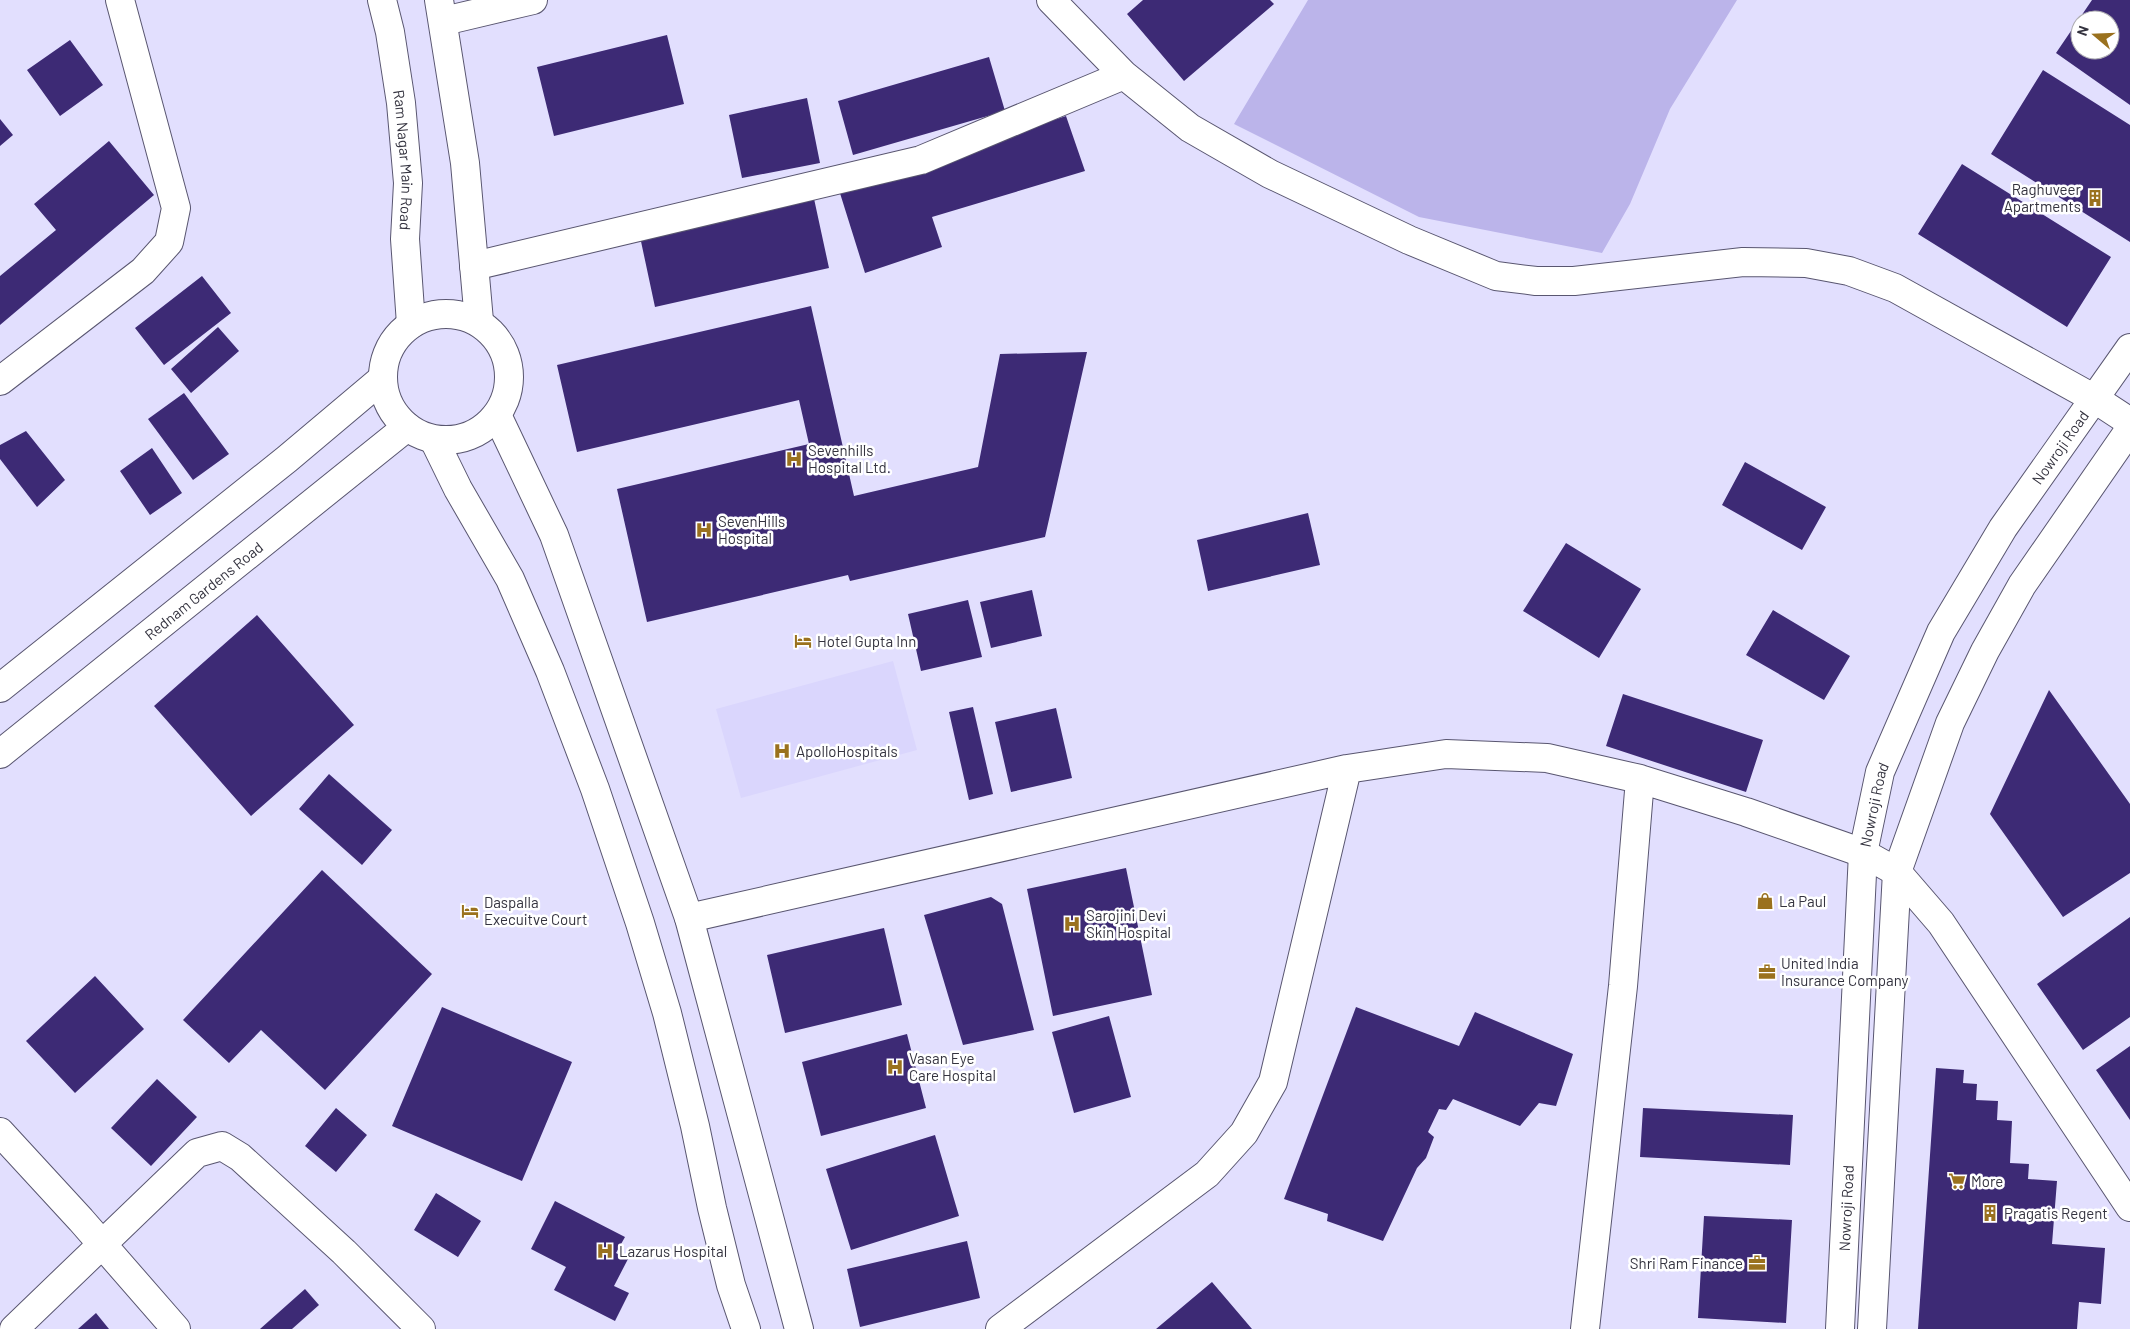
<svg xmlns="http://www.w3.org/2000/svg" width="2130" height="1329" font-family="Barlow,sans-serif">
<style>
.built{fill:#dad6fd}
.green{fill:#bbb4ea}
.building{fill:#3d2a75;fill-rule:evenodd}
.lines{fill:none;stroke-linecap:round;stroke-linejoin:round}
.minor-casing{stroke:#595670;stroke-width:30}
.tertiary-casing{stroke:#595670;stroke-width:30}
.secondary-casing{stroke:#595670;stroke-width:30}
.primary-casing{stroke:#595670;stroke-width:30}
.minor{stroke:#fff;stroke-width:28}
.tertiary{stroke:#fff;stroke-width:28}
.secondary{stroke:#fff;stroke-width:28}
.primary{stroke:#fff;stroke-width:28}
.labels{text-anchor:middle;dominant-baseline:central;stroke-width:5;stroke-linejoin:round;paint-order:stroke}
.street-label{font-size:15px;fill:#34333f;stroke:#fff}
.poi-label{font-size:15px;fill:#34333f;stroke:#fff;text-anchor:start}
</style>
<rect width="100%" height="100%" fill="#e2dffe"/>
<path class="built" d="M 893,661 L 917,750 L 741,798 L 716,709 Z"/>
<path class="green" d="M 1308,0 L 1737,0 L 1670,109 L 1630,204 L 1602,253 L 1419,217 L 1234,124 Z"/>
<path class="building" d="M 1143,0 L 1270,0 L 1274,4 L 1184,81 L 1127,14 Z
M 2092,0 L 2130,0 L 2130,105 L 2056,53 ZM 2080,20 L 2110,20 L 2110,50 L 2080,50 Z
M 667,35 L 684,104 L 554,136 L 537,67 Z
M 70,40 L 103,85 L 60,116 L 27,70 Z
M 989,57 L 1005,111 L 853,155 L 838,101 Z
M 2043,70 L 2130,125 L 2130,242 L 1991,154 Z
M 807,98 L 820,163 L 742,178 L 729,115 Z
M 1066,116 L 1085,171 L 932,217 L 942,247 L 865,273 L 839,190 Z
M 0,119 L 13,135 L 0,146 Z
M 109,141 L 154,195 L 0,325 L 0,276 L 56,230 L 34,204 Z
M 1962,164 L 2111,257 L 2067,327 L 1918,234 Z
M 813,194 L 829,268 L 655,307 L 639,232 Z
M 202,276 L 231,313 L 164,365 L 135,328 Z
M 811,306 L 854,496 L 978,467 L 1000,354 L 1087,352 L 1045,537 L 850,581 L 848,575 L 647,622 L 617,489 L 809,444 L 799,400 L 577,452 L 557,365 Z
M 218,327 L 239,351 L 191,393 L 171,369 Z
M 184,393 L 229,454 L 193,480 L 148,419 Z
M 26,431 L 65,480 L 37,507 L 0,459 L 0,445 Z
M 152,448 L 182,493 L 150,515 L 120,471 Z
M 1745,462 L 1826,507 L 1802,550 L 1722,505 Z
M 1308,513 L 1320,565 L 1208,591 L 1197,540 Z
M 1566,543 L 1641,589 L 1599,658 L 1523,611 Z
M 1032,590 L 1042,636 L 991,648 L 980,602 Z
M 968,600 L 982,657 L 921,671 L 908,614 Z
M 1773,610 L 1850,656 L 1824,700 L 1746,655 Z
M 257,615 L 354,725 L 251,816 L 154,706 Z
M 2049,690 L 2130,804 L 2130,873 L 2063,917 L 1990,814 Z
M 1623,694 L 1763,740 L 1746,792 L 1606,746 Z
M 973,707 L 993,794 L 969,800 L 949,712 Z
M 1056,708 L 1072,778 L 1011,792 L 995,722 Z
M 329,774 L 392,830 L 362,865 L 299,809 Z
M 1126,868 L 1152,995 L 1053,1016 L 1027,889 Z
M 322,870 L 432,974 L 325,1090 L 261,1030 L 229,1063 L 183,1020 Z
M 991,897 L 1002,904 L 1034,1030 L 963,1045 L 924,915 Z
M 2130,917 L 2130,1017 L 2083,1050 L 2037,984 Z
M 884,928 L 902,1005 L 785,1033 L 767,955 Z
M 95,976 L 144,1029 L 75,1093 L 26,1041 Z
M 442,1007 L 572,1062 L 522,1181 L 392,1126 Z
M 1356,1007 L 1459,1046 L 1475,1012 L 1573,1054 L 1556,1106 L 1539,1103 L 1520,1126 L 1453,1099 L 1446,1110 L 1439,1109 L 1428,1132 L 1434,1137 L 1426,1158 L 1417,1168 L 1383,1241 L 1327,1221 L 1328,1214 L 1284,1199 Z
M 1109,1016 L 1131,1097 L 1074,1113 L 1052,1032 Z
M 907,1034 L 926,1108 L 821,1136 L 802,1062 Z
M 2130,1046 L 2130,1120 L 2096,1070 Z
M 1936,1068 L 1964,1070 L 1963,1083 L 1977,1084 L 1976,1100 L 1998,1101 L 1997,1120 L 2012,1121 L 2010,1163 L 2029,1164 L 2028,1179 L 2057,1181 L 2052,1244 L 2105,1248 L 2101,1304 L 2079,1302 L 2077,1329 L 1918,1329 Z
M 157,1079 L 197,1117 L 151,1166 L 111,1128 Z
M 336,1108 L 367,1135 L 336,1172 L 305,1146 Z
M 1643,1108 L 1793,1115 L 1790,1165 L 1640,1157 Z
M 935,1135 L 959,1216 L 851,1250 L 826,1169 Z
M 436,1193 L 481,1221 L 458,1257 L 414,1230 Z
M 555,1201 L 625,1237 L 616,1253 L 628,1259 L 614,1286 L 629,1293 L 615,1321 L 554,1290 L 566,1267 L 531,1249 Z
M 1704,1216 L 1792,1220 L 1786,1323 L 1698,1318 Z
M 967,1241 L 980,1298 L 860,1327 L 847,1269 Z
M 1212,1282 L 1252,1329 L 1156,1329 Z
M 305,1289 L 319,1305 L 292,1329 L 260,1329 Z
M 96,1313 L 109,1329 L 78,1329 Z"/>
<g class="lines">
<g class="minor-casing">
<path id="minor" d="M 1051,0 L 1124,75 L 1190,128 L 1270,174 L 1409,240 L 1496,276 L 1536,281 L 1574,281 L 1743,262 L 1806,263 L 1849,271 L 1895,288 L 2095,399 L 2130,422
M 444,21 L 533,0
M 474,266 L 921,160 L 1124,75
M 0,381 L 143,271 L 169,242 L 176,208 L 120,0
M 689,918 L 1347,769 L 1446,754 L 1547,758 L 1640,779 L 1746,812 L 1863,853 L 1897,872 L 1941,923 L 2130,1207
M 0,1132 L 81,1220 L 176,1329
M 14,1329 L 197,1153 L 222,1146 L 240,1157 L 344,1252 L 421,1329
M 1000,1329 L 1207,1174 L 1244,1133 L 1273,1082 L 1347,769
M 1585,1329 L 1623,986 L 1640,779"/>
</g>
<g class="tertiary-casing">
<g id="tertiary">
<path id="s1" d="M 1840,1329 L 1863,853 L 1880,772 L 1941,632 L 2003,528 L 2130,348"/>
<path d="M 1872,1329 L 1897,872 L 1950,723 L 1985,651 L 2022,585 L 2130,429"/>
</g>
</g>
<g class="secondary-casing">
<path id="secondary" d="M 497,415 L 554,535 L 689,918 L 799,1329
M 434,440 L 458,489 L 510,579 L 550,671 L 595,789 L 640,923 L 667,1013 L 695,1126 L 712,1208 L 731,1285 L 746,1329"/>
</g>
<g class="primary-casing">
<g id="primary">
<path id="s2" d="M 382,0 L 390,32 L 401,103 L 408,183 L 405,239 L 411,324"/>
<path d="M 439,0 L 465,163 L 479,321"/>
<circle cx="446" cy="377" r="63"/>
<path d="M 0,688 L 287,459 L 382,379"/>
<path id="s3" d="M 0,754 L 407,427"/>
</g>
</g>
<use href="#minor" class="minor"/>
<use href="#tertiary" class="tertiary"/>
<use href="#secondary" class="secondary"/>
<use href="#primary" class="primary"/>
</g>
<defs>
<g id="building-bare" transform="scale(1.35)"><path d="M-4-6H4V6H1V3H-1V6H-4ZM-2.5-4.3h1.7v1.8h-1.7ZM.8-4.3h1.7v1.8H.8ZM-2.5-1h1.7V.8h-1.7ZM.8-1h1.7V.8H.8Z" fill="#9a711e" stroke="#fff" stroke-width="2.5" paint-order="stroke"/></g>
<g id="hospital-bare" transform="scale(1.35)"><path d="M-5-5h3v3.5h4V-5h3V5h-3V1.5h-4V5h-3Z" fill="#9a711e" stroke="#fff" stroke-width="2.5" paint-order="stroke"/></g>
<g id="hotel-bare" transform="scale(1.35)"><path d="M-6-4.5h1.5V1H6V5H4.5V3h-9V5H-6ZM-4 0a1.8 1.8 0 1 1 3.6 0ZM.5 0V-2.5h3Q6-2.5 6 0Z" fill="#9a711e" stroke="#fff" stroke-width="2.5" paint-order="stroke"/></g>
<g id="shop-bare" transform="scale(1.35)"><path d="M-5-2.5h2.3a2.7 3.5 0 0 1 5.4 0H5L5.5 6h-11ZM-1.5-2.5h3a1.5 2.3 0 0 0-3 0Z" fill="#9a711e" stroke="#fff" stroke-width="2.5" paint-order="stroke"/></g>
<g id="office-bare" transform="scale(1.35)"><path d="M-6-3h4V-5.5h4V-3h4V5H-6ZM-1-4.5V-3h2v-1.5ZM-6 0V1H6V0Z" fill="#9a711e" stroke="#fff" stroke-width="2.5" paint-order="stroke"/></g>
<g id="supermarket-bare" transform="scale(1.35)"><path d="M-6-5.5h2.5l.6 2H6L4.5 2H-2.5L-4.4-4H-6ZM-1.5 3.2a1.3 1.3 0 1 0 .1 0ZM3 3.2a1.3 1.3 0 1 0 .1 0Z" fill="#9a711e" stroke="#fff" stroke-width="2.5" paint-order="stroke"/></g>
</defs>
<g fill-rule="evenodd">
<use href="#building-bare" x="2095" y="198"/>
<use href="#hospital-bare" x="794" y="459"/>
<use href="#hospital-bare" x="704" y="530"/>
<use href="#hotel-bare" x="803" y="641"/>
<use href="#hospital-bare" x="782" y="751"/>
<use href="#shop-bare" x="1765" y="901"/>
<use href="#hotel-bare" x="470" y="911"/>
<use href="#hospital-bare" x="1072" y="924"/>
<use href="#office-bare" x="1767" y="972"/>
<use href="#hospital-bare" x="895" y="1067"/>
<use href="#supermarket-bare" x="1957" y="1181"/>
<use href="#building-bare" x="1990" y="1213"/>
<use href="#hospital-bare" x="605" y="1251"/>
<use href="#office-bare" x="1757" y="1263"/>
</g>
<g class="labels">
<g class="street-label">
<text stroke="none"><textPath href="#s2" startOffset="162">Ram Nagar Main Road</textPath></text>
<text stroke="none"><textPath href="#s1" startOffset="932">Nowroji Road</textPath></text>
<text stroke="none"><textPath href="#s3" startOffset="261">Rednam Gardens Road</textPath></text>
<text stroke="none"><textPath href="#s1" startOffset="526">Nowroji Road</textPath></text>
<text stroke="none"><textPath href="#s1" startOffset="121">Nowroji Road</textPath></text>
</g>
<g class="poi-label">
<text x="2081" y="189" text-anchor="end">Raghuveer<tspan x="2081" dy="17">Apartments</tspan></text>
<text x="808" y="450">Sevenhills<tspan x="808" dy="17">Hospital Ltd.</tspan></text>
<text x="718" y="521">SevenHills<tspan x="718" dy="17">Hospital</tspan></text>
<text x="817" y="641">Hotel Gupta Inn</text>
<text x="796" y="751">ApolloHospitals</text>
<text x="1779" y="901">La Paul</text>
<text x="484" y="902">Daspalla<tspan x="484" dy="17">Execuitve Court</tspan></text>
<text x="1086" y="915">Sarojini Devi<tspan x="1086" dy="17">Skin Hospital</tspan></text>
<text x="1781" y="963">United India<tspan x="1781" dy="17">Insurance Company</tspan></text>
<text x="909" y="1058">Vasan Eye<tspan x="909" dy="17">Care Hospital</tspan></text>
<text x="1971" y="1181">More</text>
<text x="2004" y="1213">Pragatis Regent</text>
<text x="619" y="1251">Lazarus Hospital</text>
<text x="1743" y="1263" text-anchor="end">Shri Ram Finance</text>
</g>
</g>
<g transform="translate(2095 35) rotate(289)"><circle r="24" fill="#ffffff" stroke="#aeadb2"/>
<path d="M0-4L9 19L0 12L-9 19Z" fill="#9a711e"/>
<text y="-8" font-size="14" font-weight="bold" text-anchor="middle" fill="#34333f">N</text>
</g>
</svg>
